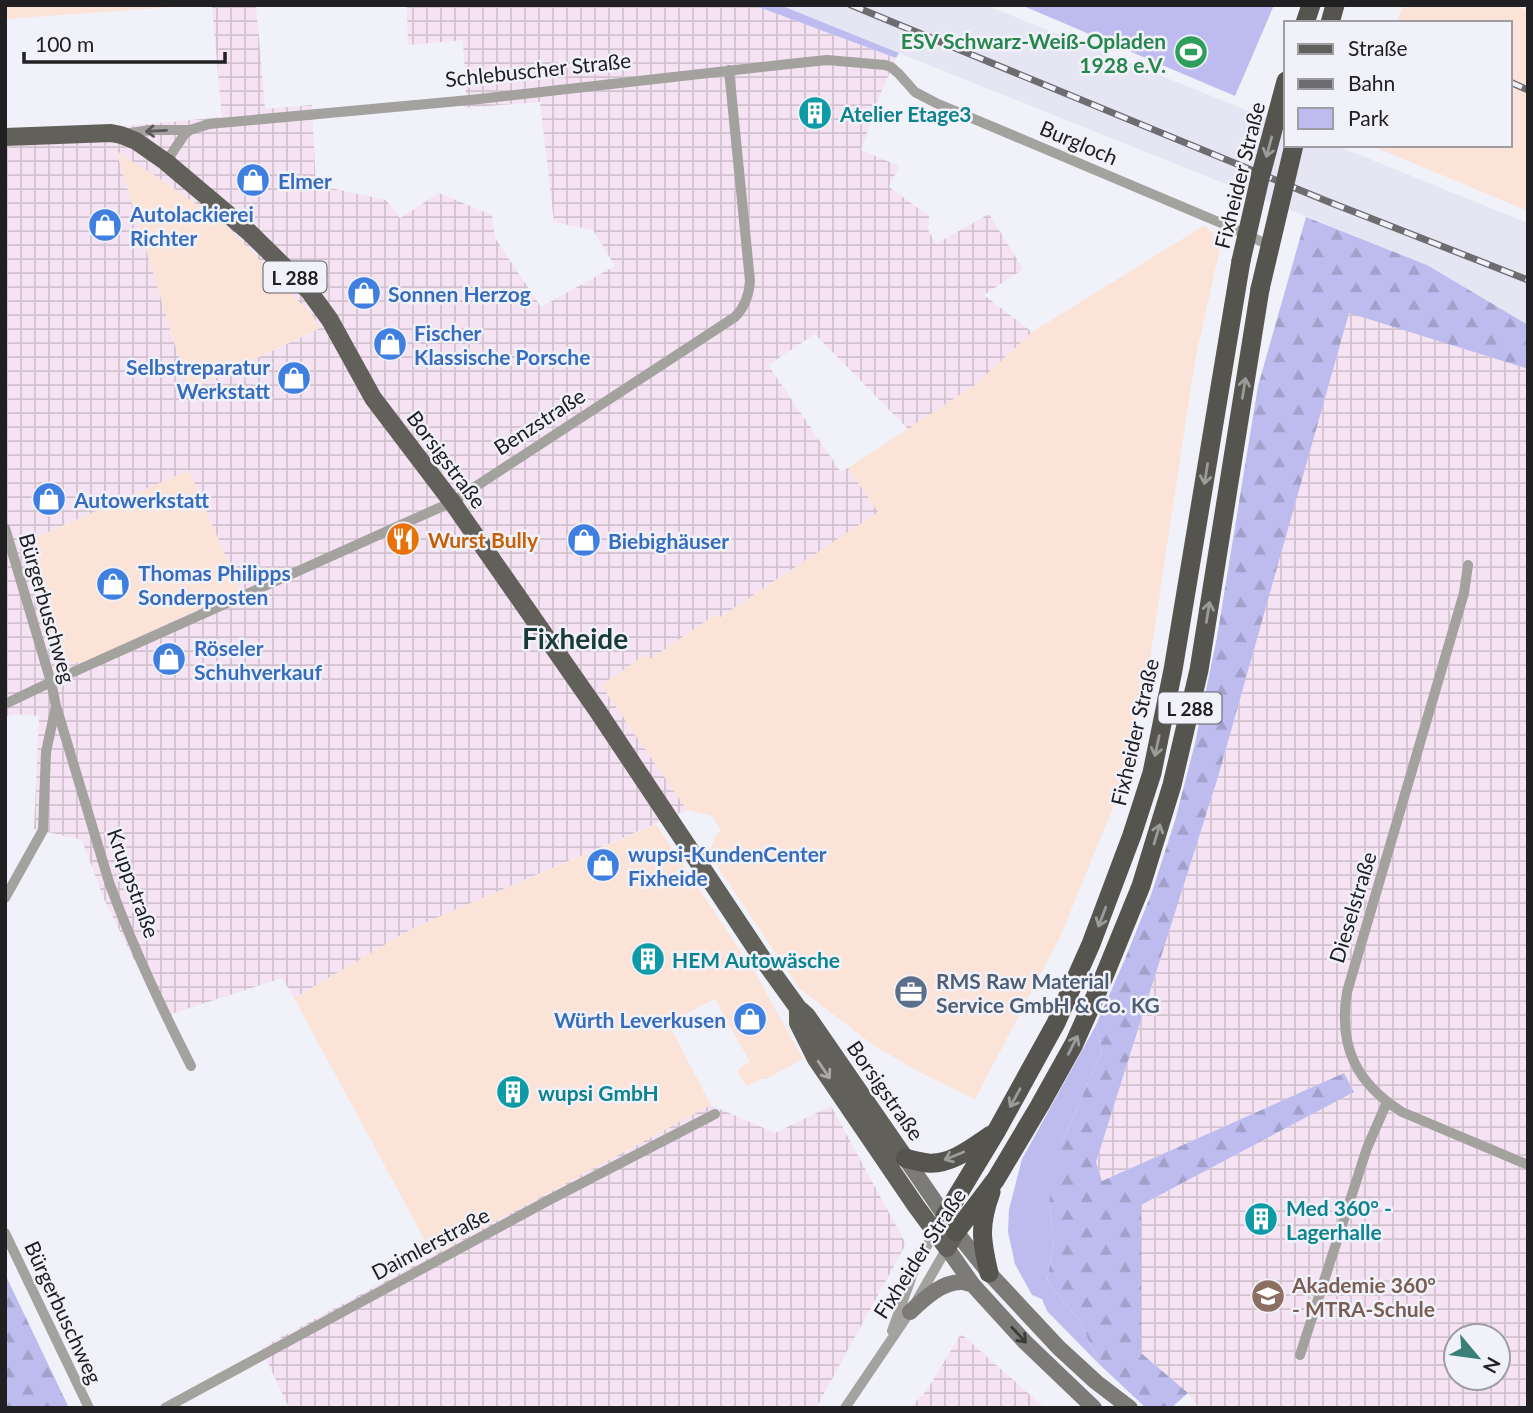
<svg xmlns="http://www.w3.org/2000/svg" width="1533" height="1413" font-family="Lato,sans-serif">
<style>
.commercial{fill:#fbe3d8}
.industrial{fill:url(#industrial-grid);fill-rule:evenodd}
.built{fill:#e5e5f4}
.green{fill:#bebcee}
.forest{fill:url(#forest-firs)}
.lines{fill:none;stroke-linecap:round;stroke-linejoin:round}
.minor{stroke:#a3a29f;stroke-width:10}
.secondary{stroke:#7d7b77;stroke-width:16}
.primary{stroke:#62605a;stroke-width:18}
.trunk{stroke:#56544e;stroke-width:19}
.rail-casing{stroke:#6c6c71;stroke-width:7}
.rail{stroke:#f1f1f9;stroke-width:4.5;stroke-dasharray:13;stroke-linecap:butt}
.trunk-bridge{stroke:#56544e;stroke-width:19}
.oneway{stroke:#5b5a5a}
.oneway2{stroke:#9c9b9b}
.oneway3{stroke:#aaa8aa}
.oneway4{stroke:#3c3b3c}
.labels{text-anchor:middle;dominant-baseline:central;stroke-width:5;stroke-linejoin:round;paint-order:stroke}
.shield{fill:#f1f1f9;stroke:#5f5f62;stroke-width:2}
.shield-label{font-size:19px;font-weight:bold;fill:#202022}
.leisure-label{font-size:21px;font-weight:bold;fill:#27864d;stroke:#f1f1f9;text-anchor:end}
.street-label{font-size:21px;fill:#202022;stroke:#f1f1f9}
.culture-label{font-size:21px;font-weight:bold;fill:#0d838f;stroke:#f1f1f9;text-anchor:start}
.shop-label{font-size:21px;font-weight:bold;fill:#366cbe;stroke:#f1f1f9;text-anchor:start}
.food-label{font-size:21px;font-weight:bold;fill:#c56008;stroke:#f1f1f9;text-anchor:start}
.service-label{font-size:21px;font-weight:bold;fill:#4e5e75;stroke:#f1f1f9;text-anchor:start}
.education-label{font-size:21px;font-weight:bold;fill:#785e54;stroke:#f1f1f9;text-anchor:start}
.district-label{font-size:28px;font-weight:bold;fill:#193a36;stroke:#f1f1f9}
</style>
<defs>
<pattern id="industrial-grid" width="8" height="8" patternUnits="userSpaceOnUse" patternTransform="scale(1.75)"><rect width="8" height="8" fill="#f5e2f2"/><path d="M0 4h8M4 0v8" fill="none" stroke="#d2c2cf"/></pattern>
<pattern id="forest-firs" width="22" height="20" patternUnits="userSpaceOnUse" patternTransform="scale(1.75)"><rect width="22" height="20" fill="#bebcee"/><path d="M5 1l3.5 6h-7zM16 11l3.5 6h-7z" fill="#a3a1cc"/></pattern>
</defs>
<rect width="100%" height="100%" fill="#f1f1f9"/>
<path class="commercial" d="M 5,5 L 240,5 L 212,7 L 189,6 L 5,19 Z
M 1403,5 L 1516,5 L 1528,11 L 1528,211 L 1370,145 L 1510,145 L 1510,23 L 1396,23 Z
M 116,150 L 159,178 L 226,225 L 313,316 L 321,327 L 189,391 Z
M 1205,225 L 1221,243 L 1195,360 L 1149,665 L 1112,810 L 1060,937 L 975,1099 L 925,1075 L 876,1047 L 800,989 L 709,854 L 715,837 L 721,830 L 712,816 L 687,810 L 601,685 L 646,654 L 650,659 L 716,614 L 720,618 L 877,512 L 848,468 L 976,384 L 1032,332 Z
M 189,470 L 240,590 L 88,661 L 73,663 L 52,653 L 21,544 Z
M 656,824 L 757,976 L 803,1059 L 766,1079 L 761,1079 L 746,1086 L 737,1070 L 750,1062 L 715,999 L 668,1023 L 711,1105 L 433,1255 L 294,998 L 413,928 Z"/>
<path class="industrial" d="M 240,5 L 256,5 L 265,109 L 312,105 L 316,188 L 335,189 L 386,200 L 400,218 L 439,193 L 492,215 L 495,238 L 541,307 L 615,266 L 593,230 L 554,222 L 540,102 L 463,108 L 466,90 L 463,40 L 408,45 L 407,5 L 753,5 L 896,58 L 882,90 L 861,150 L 899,166 L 889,187 L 929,216 L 928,230 L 936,244 L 989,214 L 1023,269 L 984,295 L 1032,332 L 976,384 L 908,429 L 815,334 L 768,365 L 841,472 L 848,468 L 878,512 L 719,618 L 716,614 L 650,659 L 646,654 L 601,685 L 687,810 L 413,928 L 294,998 L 282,978 L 177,1012 L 163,1019 L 104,899 L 82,840 L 34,829 L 39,716 L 15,714 L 5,717 L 5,138 L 222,117 L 212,7 ZM 116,151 L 159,178 L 226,225 L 313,316 L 320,328 L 189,391 ZM 189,470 L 240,590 L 88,661 L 73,663 L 52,652 L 21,544 Z
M 1349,312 L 1528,369 L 1528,1408 L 1199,1408 L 1188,1393 L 1141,1353 L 1141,1205 L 1354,1092 L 1344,1073 L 1102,1181 L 1096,1162 L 1218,777 ZM 1456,1336 L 1498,1336 L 1498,1378 L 1456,1378 Z
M 711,1105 L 775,1133 L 831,1106 L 906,1244 L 816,1408 L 289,1408 L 261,1348 Z
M 961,1334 L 1045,1408 L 910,1408 L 927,1390 Z"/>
<path class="built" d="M 780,5 L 985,5 L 1286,126 L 1286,145 L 1335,145 L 1528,223 L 1528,325 L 1427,265 Z"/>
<path class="green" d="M 753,5 L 780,5 L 899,53 L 896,58 Z
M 1021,5 L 1274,5 L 1235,96 Z
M 1096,1025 L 1102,1051 L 1064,1138 L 1049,1204 L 1054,1241 L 1047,1281 L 1080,1321 L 1099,1364 L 1047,1311 L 1042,1299 L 1032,1295 L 1015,1264 L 1008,1232 L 1009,1209 L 1022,1159 Z"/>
<path class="forest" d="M 1306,217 L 1427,265 L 1528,325 L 1528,369 L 1349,313 L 1218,777 L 1096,1162 L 1102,1181 L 1344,1073 L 1354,1092 L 1141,1205 L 1141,1353 L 1188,1393 L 1171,1408 L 1146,1408 L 1099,1364 L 1080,1321 L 1047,1281 L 1054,1241 L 1049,1204 L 1053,1175 L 1064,1138 L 1102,1051 L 1096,1025 L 1125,959 L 1152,892 L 1176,817 L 1195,743 L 1217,637 L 1258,386 Z
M 5,1274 L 69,1408 L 5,1408 Z"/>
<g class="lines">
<path class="minor" d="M 124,134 L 150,130 L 190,130 L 209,124 L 470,100 L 798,63 L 827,60 L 885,65 L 891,67 L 899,74 L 915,92 L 936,103 L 1228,226 L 1260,241
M 166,162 L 184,135 L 190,130
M 5,528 L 51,682 L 56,706 L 46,752 L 43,830 L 5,898
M 1468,565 L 1464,593 L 1347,992 C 1338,1046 1356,1083 1402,1112 L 1528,1165
M 5,704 L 51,682 L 452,502 L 735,317 C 745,307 749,296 750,281 L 729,70
M 57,709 L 109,882 C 132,945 161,1007 191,1066
M 5,1233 L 89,1408
M 892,1331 L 913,1273 L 934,1232
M 1300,1355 L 1367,1148 L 1387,1102
M 165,1408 L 551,1199 L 715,1114
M 845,1408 L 910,1312 L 947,1248"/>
<path class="secondary" d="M 905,1158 L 956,1232 L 989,1273 L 1059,1348 L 1096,1382 L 1130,1408
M 947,1248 L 973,1285 L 1025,1342 L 1094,1408
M 910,1312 C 923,1300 941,1282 961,1282 C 965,1282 969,1284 973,1285"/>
<path class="primary" d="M 5,137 L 111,133 L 121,135 L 136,141 L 166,162 L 249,232 L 309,291 L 330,320 L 373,398 L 452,502 L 597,710 L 762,958 L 798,1008 L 807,1016 L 905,1158
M 798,1008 L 798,1023 L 816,1059 L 916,1206 L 947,1248 L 956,1232"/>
<path class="trunk" d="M 1305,23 L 1311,5
M 1330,23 L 1335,5
M 905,1158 C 912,1160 920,1162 928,1163 C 951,1165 973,1147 991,1135
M 945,1216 L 997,1130 L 1056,1023 L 1091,944 L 1132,835 L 1152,773 L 1173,670 L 1241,261
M 956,1232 L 996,1179 L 1040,1105 L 1074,1044 L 1103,979 L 1141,886 L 1172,785 L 1199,670 L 1260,289
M 989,1273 C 981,1239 979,1225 991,1192"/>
<g class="rail-casing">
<path id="rail" d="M 851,5 L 1324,200 L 1528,280
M 1510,82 L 1528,90"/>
</g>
<use href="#rail" class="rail"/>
<path class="trunk-bridge" d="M 1241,261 L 1260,178 L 1286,81
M 1260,289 L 1294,145"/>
</g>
<defs><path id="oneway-shaft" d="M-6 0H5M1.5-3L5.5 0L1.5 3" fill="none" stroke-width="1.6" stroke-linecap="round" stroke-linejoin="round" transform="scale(1.75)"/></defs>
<use class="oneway" href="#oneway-shaft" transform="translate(156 131) rotate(177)"/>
<g class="oneway2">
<use href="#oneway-shaft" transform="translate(1269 147) rotate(105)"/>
<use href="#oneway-shaft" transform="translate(1244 388) rotate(-81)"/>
<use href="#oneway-shaft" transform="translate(1206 474) rotate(99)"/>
<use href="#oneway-shaft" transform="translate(1208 612) rotate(-81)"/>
<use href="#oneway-shaft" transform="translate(1157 746) rotate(102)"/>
<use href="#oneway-shaft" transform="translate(1157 834) rotate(-73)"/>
<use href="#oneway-shaft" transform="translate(1102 917) rotate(111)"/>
<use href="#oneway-shaft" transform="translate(1073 1045) rotate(-63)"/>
<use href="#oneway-shaft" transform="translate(1015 1098) rotate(119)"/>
<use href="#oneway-shaft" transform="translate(954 1156) rotate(158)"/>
</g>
<use class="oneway3" href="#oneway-shaft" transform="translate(824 1070) rotate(56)"/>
<use class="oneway4" href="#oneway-shaft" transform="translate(1019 1335) rotate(47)"/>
<defs>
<g id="stadium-disc" transform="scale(1.75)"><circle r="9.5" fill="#2e9e5b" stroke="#f1f1f9"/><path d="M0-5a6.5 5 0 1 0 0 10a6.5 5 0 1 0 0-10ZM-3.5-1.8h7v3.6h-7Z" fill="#fff"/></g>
<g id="building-disc" transform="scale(1.75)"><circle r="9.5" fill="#0f9aa8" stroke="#f1f1f9"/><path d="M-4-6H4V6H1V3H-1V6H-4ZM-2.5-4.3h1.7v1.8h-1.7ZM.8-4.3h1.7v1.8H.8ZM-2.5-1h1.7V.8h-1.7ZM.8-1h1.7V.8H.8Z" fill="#fff"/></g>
<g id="shop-disc" transform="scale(1.75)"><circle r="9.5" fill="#3f7fe0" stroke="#f1f1f9"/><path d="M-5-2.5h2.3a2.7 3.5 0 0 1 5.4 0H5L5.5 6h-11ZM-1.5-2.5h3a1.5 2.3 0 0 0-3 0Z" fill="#fff"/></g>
<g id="restaurant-disc" transform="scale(1.75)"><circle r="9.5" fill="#e8710a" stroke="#f1f1f9"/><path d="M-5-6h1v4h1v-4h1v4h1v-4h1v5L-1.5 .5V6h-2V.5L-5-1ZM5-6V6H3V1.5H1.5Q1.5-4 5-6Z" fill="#fff"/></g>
<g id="office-disc" transform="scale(1.75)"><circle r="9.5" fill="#5c6f8a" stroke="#f1f1f9"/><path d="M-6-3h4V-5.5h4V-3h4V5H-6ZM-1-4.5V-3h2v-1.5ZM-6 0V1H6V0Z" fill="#fff"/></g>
<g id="school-disc" transform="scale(1.75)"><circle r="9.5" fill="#8d6e63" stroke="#f1f1f9"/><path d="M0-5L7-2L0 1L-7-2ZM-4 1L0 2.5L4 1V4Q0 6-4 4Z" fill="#fff"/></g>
</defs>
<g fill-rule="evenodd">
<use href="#stadium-disc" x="1191" y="52"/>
<use href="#building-disc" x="815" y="113"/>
<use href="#shop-disc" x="253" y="180"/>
<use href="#shop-disc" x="105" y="225"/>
<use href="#shop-disc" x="364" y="293"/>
<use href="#shop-disc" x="390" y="344"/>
<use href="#shop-disc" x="294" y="378"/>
<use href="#shop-disc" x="49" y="499"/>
<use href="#restaurant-disc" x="403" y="539"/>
<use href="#shop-disc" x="584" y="540"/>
<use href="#shop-disc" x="113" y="584"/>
<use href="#shop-disc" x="169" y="659"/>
<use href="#shop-disc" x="603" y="865"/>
<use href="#building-disc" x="648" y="959"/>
<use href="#office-disc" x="911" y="992"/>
<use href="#shop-disc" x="750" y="1019"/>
<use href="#building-disc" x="513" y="1092"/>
<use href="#building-disc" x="1261" y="1219"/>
<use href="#school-disc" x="1268" y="1296"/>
</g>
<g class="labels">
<g class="shield">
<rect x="263.5" y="261.5" width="63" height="31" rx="5"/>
<rect x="1158.5" y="692.5" width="63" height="31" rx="5"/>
</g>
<g class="shield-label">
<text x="295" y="277">L 288</text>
<text x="1190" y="708">L 288</text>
</g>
<g class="leisure-label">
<text x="1166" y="40">ESV Schwarz-Weiß-Opladen<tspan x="1166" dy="24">1928 e.V.</tspan></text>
</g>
<g class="street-label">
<text transform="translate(538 69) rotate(-6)">Schlebuscher Straße</text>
<text transform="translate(1079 142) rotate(23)">Burgloch</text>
<text transform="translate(1239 175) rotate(-76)">Fixheider Straße</text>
<text transform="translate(539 421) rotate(-33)">Benzstraße</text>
<text transform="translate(447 459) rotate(53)">Borsigstraße</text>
<text transform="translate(48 608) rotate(74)">Bürgerbuschweg</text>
<text transform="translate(1134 732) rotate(-77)">Fixheider Straße</text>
<text transform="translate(134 883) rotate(70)">Kruppstraße</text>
<text transform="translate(1352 907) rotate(-73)">Dieselstraße</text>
<text transform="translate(886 1090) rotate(55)">Borsigstraße</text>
<text transform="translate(430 1243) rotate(-28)">Daimlerstraße</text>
<text transform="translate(919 1253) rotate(-57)">Fixheider Straße</text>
<text transform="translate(64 1312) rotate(65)">Bürgerbuschweg</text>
</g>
<g class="culture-label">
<text x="840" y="113">Atelier Etage3</text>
<text x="672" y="959">HEM Autowäsche</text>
<text x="538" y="1092">wupsi GmbH</text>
<text x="1286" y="1207">Med 360° -<tspan x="1286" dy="24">Lagerhalle</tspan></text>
</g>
<g class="shop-label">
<text x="278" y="180">Elmer</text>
<text x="130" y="213">Autolackierei<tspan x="130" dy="24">Richter</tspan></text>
<text x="388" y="293">Sonnen Herzog</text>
<text x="414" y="332">Fischer<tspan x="414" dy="24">Klassische Porsche</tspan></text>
<text x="270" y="366" text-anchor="end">Selbstreparatur<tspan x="270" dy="24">Werkstatt</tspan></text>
<text x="74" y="499">Autowerkstatt</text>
<text x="608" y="540">Biebighäuser</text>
<text x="138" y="572">Thomas Philipps<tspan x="138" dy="24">Sonderposten</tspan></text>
<text x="194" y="647">Röseler<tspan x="194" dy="24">Schuhverkauf</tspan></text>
<text x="628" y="853">wupsi-KundenCenter<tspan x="628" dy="24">Fixheide</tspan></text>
<text x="726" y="1019" text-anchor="end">Würth Leverkusen</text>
</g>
<g class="food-label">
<text x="428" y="539">Wurst Bully</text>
</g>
<g class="service-label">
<text x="936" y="980">RMS Raw Material<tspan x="936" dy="24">Service GmbH &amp; Co. KG</tspan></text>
</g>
<g class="education-label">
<text x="1292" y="1284">Akademie 360°<tspan x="1292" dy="24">- MTRA-Schule</tspan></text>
</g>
<g class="district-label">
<text x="575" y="638">Fixheide</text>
</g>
</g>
<rect width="1533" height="1413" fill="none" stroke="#202022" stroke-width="14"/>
<rect x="1284" y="21" width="228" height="126" fill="#f1f1f9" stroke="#9d9da3" stroke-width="2"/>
<rect x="1298" y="44" width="35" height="10" fill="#62605a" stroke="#9d9da3" stroke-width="2"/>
<text x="1348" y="56" font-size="21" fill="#202022">Straße</text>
<rect x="1298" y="79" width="35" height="10" fill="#6c6c71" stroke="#9d9da3" stroke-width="2"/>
<text x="1348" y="91" font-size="21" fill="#202022">Bahn</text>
<rect x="1298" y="108" width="35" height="21" fill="#bebcee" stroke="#9d9da3" stroke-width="2"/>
<text x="1348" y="126" font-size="21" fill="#202022">Park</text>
<g transform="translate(1477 1357) rotate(119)"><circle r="33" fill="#f1f1f9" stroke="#9d9da3" stroke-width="2"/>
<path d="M0-5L12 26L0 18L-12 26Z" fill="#3a8078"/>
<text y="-10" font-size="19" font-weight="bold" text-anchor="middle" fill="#202022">N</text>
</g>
<path d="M24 52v10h201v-10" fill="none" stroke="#202022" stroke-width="3.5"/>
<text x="35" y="52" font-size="21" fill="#202022" stroke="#f1f1f9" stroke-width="5" paint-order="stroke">100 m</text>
</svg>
